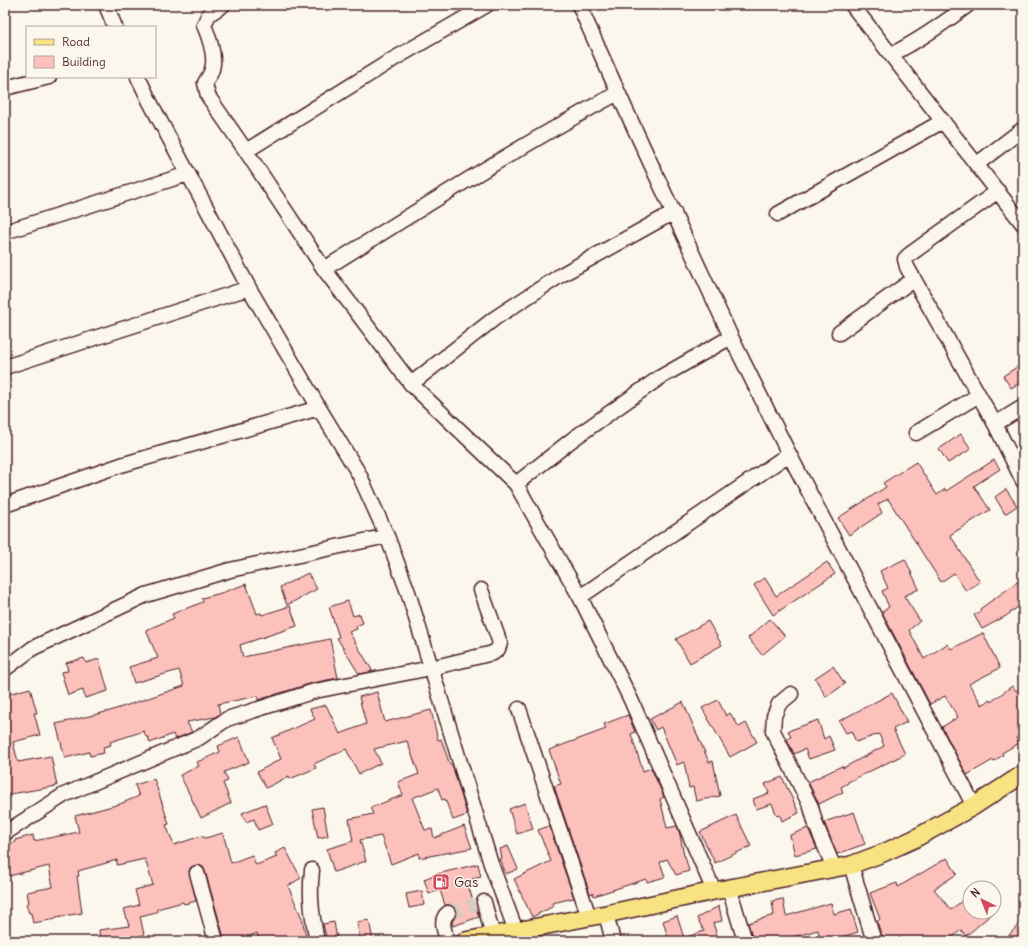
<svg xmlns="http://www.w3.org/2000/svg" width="1028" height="946" font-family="Delius,sans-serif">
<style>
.building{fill:#fdc1bc;stroke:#4a1f2b}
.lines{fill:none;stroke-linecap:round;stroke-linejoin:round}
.minor-tunnel{stroke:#d8ccc5;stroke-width:14;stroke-dasharray:14 7;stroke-linecap:butt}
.minor-casing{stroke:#4a1f2b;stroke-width:17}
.major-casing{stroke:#4a1f2b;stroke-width:20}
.minor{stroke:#fbf7ec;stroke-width:14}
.major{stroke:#f8e281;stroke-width:17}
.labels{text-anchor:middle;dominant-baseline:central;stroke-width:3;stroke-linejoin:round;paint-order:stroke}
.poi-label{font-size:14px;fill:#4a1f2b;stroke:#fbf7ec;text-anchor:start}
</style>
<rect width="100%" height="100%" fill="#fbf7ec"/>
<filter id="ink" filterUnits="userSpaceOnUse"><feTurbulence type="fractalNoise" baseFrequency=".025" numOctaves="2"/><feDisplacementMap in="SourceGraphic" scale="8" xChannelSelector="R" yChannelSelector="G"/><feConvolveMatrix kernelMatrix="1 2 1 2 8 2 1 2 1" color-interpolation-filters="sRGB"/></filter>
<g filter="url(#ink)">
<path class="building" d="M 1023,363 L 1023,381 L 1011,388 L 1003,376 Z
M 961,434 L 971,449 L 948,463 L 939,449 Z
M 994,460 L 1000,469 L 974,486 L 990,510 L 950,535 L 980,582 L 966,591 L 954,573 L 941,582 L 888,499 L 878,504 L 882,513 L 849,535 L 838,518 L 886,487 L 883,483 L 916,462 L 937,495 L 945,489 L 946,491 Z
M 1006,489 L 1017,506 L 1005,514 L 995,497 Z
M 905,559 L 919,589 L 904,596 L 920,621 L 909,630 L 924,659 L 947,644 L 951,649 L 983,633 L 1000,668 L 969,684 L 982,705 L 990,700 L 991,702 L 1012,686 L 1016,691 L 1023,687 L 1023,733 L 1016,738 L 1019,743 L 1002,753 L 1003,755 L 994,761 L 993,760 L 967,775 L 942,727 L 958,717 L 945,696 L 930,704 L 882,612 L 889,607 L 882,591 L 888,588 L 880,571 Z
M 827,562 L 835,574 L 773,615 L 754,585 L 765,578 L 776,596 Z
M 308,573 L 317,589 L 287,605 L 280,587 Z
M 1023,578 L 1023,603 L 1006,616 L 982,629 L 974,615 L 981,611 L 980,609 Z
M 246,584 L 257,614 L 261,613 L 262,615 L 290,606 L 297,626 L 240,645 L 243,657 L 330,639 L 338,678 L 312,683 L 258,700 L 258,696 L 218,704 L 220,714 L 215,717 L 187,722 L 192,732 L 175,739 L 173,734 L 150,743 L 148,737 L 146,737 L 144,731 L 110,742 L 111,745 L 103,747 L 104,753 L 90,756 L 89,752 L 65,758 L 56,724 L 110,711 L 184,686 L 179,670 L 134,683 L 129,667 L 158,658 L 146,630 L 174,618 L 172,614 L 203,602 L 202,598 L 221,593 Z
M 348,601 L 353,616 L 360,614 L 363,623 L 356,626 L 357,629 L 349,632 L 372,670 L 370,672 L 359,674 L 337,638 L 339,637 L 329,607 Z
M 770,619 L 785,636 L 762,655 L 748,638 Z
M 708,621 L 722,645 L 690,663 L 676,639 Z
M 84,658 L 86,663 L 99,659 L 108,691 L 85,698 L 83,690 L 68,695 L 61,672 L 68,671 L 66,663 Z
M 833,666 L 845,684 L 826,697 L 815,678 Z
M 30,688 L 37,713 L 34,713 L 40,735 L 13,742 L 18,762 L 51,756 L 57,786 L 5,795 L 5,695 Z
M 377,692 L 385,722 L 431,710 L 438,740 L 441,739 L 450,765 L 452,764 L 467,815 L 453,820 L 445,799 L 442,800 L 438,788 L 412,798 L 425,830 L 432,829 L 434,838 L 464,826 L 472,848 L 419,858 L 419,853 L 391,864 L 381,836 L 360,840 L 366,861 L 334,872 L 327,849 L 353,841 L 349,819 L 373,814 L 370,808 L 403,795 L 398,782 L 419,774 L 407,741 L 374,749 L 381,763 L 359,774 L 346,749 L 314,764 L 316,768 L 290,779 L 289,776 L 266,788 L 257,772 L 281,759 L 272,738 L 315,719 L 310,709 L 326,705 L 340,734 L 366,724 L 359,697 Z
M 892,693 L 907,722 L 893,729 L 905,754 L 848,782 L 848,783 L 841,787 L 843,792 L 819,804 L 808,782 L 842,766 L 843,768 L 884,746 L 879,734 L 856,742 L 851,731 L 846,733 L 839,721 Z
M 718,700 L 726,716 L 730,713 L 739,727 L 746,723 L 757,742 L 730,757 L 702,708 Z
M 683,702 L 709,762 L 713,761 L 720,796 L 696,801 L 693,787 L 689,788 L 684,762 L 677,765 L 661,727 L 656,730 L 650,719 Z
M 628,715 L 635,732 L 631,734 L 643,771 L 651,768 L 664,797 L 660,799 L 667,828 L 677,826 L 680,835 L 684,856 L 685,856 L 689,871 L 676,875 L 667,859 L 660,862 L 665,877 L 647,882 L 646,879 L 594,896 L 593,893 L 590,894 L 554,786 L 561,784 L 549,750 L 606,729 L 604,724 Z
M 818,720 L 824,739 L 829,736 L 835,750 L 809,759 L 805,749 L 794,754 L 787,739 L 791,737 L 788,731 Z
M 239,737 L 249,762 L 224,772 L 228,781 L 223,783 L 231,803 L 201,818 L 180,775 L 199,766 L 197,762 L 220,752 L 218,746 Z
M 782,777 L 799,813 L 782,821 L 780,815 L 777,816 L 772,804 L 756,809 L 753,799 L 769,793 L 765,784 Z
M 154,779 L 169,824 L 166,825 L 174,845 L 201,836 L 205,838 L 223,833 L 231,863 L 252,855 L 256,865 L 277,857 L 275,853 L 285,848 L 301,878 L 288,886 L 302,918 L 307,941 L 259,941 L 257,933 L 238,941 L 225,941 L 205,871 L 203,867 L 199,865 L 191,867 L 189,871 L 196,901 L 184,904 L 183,902 L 157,909 L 157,912 L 140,916 L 144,935 L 121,941 L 100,941 L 99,930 L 129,926 L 124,909 L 139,905 L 135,890 L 153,885 L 145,859 L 117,865 L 117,860 L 78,871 L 79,876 L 77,876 L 82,913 L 56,917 L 56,919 L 33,923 L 31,913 L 29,913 L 26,904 L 29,903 L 27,892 L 53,887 L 49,866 L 5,877 L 5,845 L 16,842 L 15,840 L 33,835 L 34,841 L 79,832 L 75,816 L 120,804 L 139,796 L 135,785 Z
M 525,803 L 533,829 L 517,834 L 509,809 Z
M 265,804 L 273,824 L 258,830 L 254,819 L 246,822 L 242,813 Z
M 323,807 L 328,836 L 318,838 L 312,809 Z
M 854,812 L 865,844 L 837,854 L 824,822 Z
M 736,815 L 751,846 L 715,863 L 700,832 Z
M 549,826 L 574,898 L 552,903 L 554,906 L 532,917 L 514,879 L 551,861 L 538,830 Z
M 808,828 L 817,849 L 795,855 L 790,835 Z
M 508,846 L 518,869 L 506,874 L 500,859 L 502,859 L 500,849 Z
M 947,858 L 957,874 L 934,889 L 951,910 L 970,894 L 970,912 L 994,912 L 966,936 L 961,930 L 948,941 L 884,941 L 877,922 L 880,919 L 870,893 L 897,883 L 898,887 Z
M 478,864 L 481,877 L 472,879 L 473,882 L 467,883 L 479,917 L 453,926 L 452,922 L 456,915 L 454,907 L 450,905 L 445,905 L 440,890 L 429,894 L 424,879 L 437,874 Z
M 422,891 L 424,905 L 409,908 L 406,894 Z
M 783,899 L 786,916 L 831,903 L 834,914 L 851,909 L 858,932 L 829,941 L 821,941 L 818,930 L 786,939 L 786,941 L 753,941 L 748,923 L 774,915 L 772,901 Z
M 719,906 L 722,921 L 713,923 L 719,941 L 669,941 L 663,921 L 677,916 L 684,938 L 704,931 L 697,918 Z
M 369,920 L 373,941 L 360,941 L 357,922 Z
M 1023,920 L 1023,941 L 1014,941 L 1008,936 Z
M 334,922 L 337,939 L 327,941 L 323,924 Z"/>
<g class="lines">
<path class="minor-tunnel" d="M 448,913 L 475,904"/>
<g class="minor-casing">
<path id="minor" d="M 106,5 L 115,27
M 223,5 L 209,14 L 204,25 C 209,37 217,59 211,72 C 210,76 207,79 205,83 L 208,96 L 246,151 L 324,269 L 411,384 L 516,484 L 580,597 L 631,700 L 714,891
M 579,5 L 625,108 L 731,337 L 789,454 L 974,806
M 852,5 L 1023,224
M 892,54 C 919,41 944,23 968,5
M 138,77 L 150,102 L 249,288 L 319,408 L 359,474 L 387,536 L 408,592 L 491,864 L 516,931
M 5,88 L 49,77
M 246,151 L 392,60 L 487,5
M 977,164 L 1023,129
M 998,191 L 909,255 L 905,259 L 907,267 L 995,424 L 1023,481
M 778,214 L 943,121
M 5,232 L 188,174
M 324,269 C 421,209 517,147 618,93
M 839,333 L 914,279
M 5,367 L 249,288
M 411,384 L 495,318 L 561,275 L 674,212
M 995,424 L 1023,407
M 916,433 L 979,395
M 516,484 L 573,439 L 659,378 L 731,337
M 5,505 L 121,465 L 319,408
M 580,597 L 789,454
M 5,669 L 33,648 L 146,595 L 230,570 L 387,536
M 791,694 L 779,704 L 774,716 L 773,731 L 811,807 L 816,825 L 834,868
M 519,709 L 589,917
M 5,833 L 64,795 L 199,738 L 227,719 L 315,691 L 431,668 L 493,653 L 498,649 L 500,643 L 481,590
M 851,865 L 872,935 L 876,941
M 312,870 C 309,896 312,916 317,941
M 197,873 L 216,941
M 729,888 L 745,941
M 484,902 L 493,936
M 606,914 L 613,941
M 447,941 C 445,931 439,920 448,913"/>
</g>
<g class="major-casing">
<path id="major" d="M 465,941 L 589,917 L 606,914 L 714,891 L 851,865 L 883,853 L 914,839 L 974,806 L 1023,774"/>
</g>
<use href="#minor" class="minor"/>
<use href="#major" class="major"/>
</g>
</g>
<defs>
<g id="fuel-square" transform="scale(0.9)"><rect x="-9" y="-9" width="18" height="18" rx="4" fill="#d1495b" stroke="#fbf7ec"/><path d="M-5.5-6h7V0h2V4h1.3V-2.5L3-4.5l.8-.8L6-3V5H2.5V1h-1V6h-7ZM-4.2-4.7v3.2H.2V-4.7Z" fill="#fff"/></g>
</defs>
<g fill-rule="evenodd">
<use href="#fuel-square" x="441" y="882"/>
</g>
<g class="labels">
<g class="poi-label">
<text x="454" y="882">Gas</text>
</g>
</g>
<rect width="1028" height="946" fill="none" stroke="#fbf7ec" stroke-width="20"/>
<rect x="10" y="10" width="1008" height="926" fill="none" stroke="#4a1f2b" stroke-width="1.5" filter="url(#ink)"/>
<rect x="26" y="26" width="130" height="52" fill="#fbf7ec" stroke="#b4a19f"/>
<rect x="34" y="39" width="20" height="6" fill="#f8e281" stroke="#b4a19f"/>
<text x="62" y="46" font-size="12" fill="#4a1f2b">Road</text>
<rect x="34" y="56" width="20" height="12" fill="#fdc1bc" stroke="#b4a19f"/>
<text x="62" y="66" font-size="12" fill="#4a1f2b">Building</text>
<g transform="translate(982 900) rotate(317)"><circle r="19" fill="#fbf7ec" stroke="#b4a19f"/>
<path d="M0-3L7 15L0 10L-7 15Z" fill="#d1495b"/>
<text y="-6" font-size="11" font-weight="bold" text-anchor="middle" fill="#4a1f2b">N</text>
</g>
</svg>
